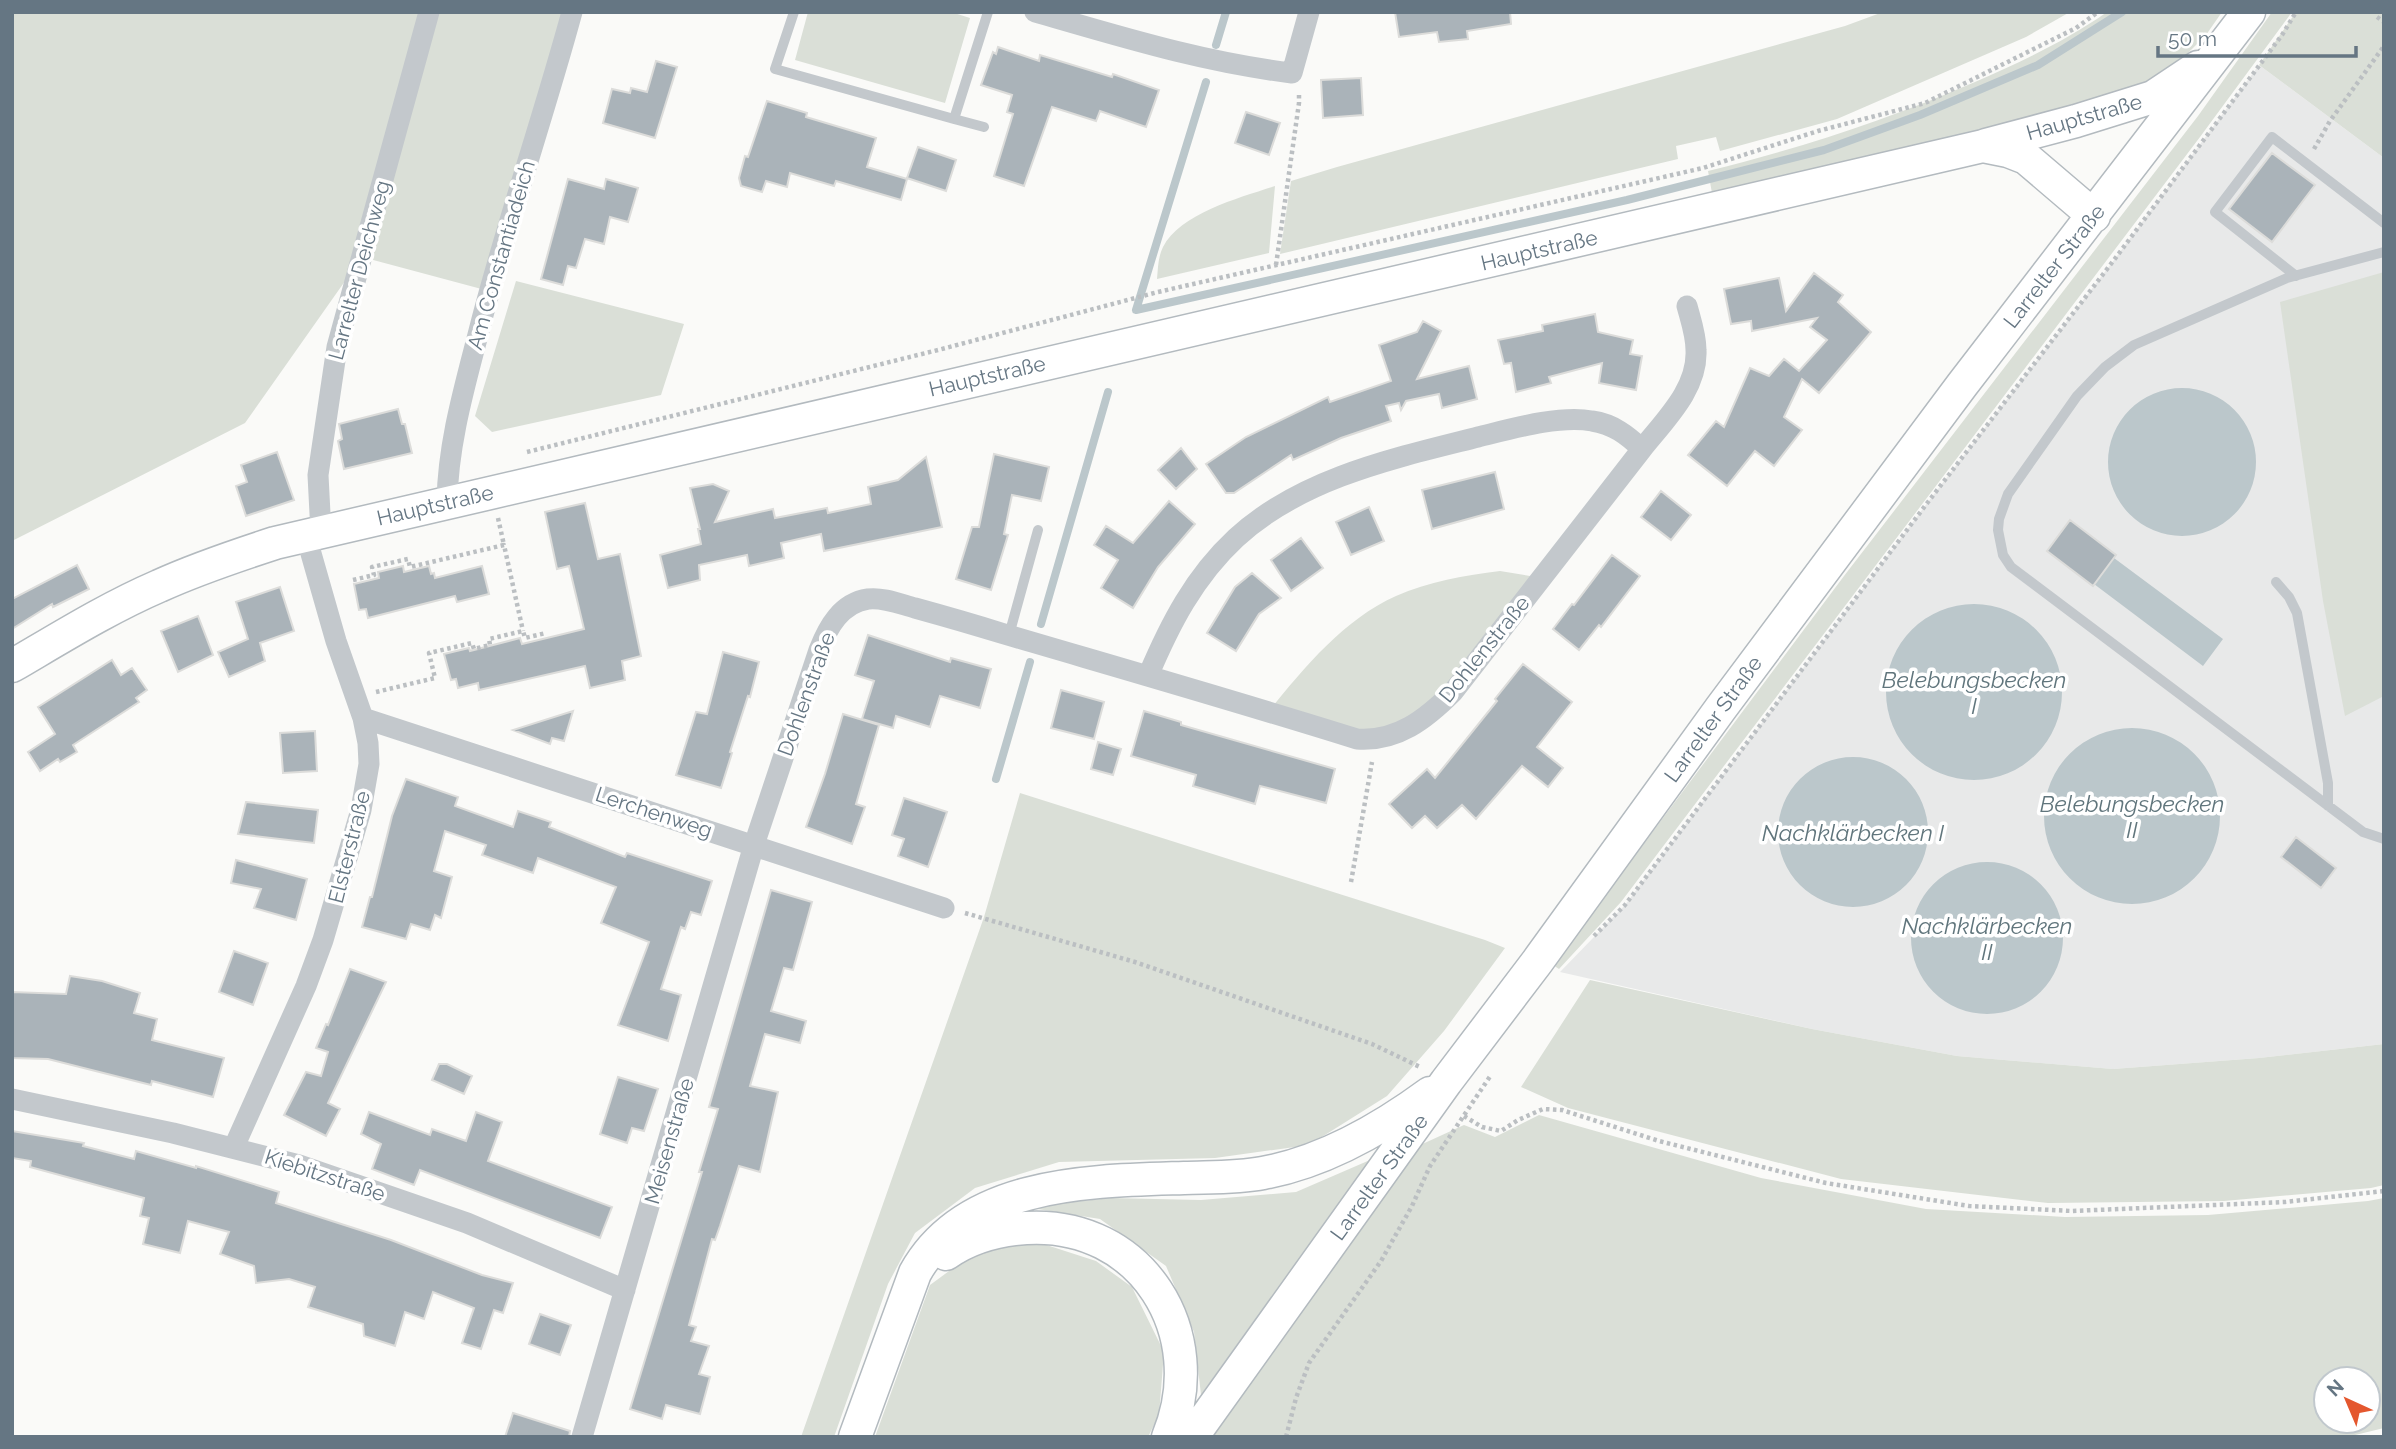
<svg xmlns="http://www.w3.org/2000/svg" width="2396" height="1449" font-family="Raleway,sans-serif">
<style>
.built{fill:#e8e9e9}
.green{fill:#dadfd7;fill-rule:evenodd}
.water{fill:#bbc7cb}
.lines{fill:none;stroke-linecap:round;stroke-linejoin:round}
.stream{stroke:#bbc7cb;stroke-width:8}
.building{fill:#aab3b9;stroke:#dcdcda;stroke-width:2}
.secondary-casing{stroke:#b3babf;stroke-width:35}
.path{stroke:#bbbfc2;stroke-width:4.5;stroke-dasharray:3.5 3.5;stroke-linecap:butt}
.lane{stroke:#c3c8cc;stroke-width:10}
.street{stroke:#c3c8cc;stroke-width:21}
.secondary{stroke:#fff;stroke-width:32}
.labels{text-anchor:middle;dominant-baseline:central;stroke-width:7;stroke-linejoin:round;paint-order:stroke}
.street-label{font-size:21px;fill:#657683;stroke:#fff}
.water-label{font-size:23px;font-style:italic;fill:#60757c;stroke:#fff}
</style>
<rect width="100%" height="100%" fill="#fafaf8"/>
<path class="built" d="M 2259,65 L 2384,158 L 2384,1044 L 2259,1058 L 2113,1069 L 1957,1056 L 1812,1029 L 1560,972 L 1625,905 L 1928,502 L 2114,260 Z"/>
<path class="green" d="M 12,12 L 572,12 L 489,291 L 362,257 L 245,423 L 12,541 Z
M 808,12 L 951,12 L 970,18 L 945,103 L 795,60 Z
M 1883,12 L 2070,12 L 2026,37 L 1837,119 L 1720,151 L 1716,137 L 1676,146 L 1678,159 L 1280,254 L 1291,181 L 1337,167 L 1845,26 Z
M 2107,12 L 2222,12 L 2206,35 L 2170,71 L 2123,96 L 2061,113 L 1712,193 L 1708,171 C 1801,148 1887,120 1975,82 C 2020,62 2066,41 2107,12 Z
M 2272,12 L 2292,12 L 2200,137 L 1621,902 L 1559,969 L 1553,965 L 1844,576 L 2198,116 Z
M 2296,12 L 2384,12 L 2384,158 L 2259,65 Z
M 1275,186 L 1269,253 L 1157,279 C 1158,268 1158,257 1163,247 C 1180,213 1242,197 1275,186 Z
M 2384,272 L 2384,696 L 2345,716 L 2323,601 L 2280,302 Z
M 516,281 L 684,324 L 661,395 L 492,432 L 475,416 Z
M 1500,571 L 1542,578 L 1453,692 L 1391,736 L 1269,711 C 1304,668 1344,619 1396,596 C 1428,582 1465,575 1500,571 Z
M 1020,793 L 1485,940 L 1505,948 L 1444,1031 L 1387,1096 L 1309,1145 L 1215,1158 L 1059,1162 L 975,1188 L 915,1233 L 888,1284 L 834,1437 L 801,1437 L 984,917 Z
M 1590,980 L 1812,1029 L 1957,1056 L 2113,1069 L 2259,1058 L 2384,1044 L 2384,1185 L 2371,1188 L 2224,1201 L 2048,1203 L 1841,1179 L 1568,1108 L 1521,1087 Z
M 1539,1115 L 1761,1178 L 1926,1209 L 2065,1217 L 2208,1215 L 2368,1201 L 2384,1198 L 2384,1428 L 2347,1437 L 1192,1437 L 1394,1157 L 1464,1125 L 1495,1137 ZM 2326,1379 L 2368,1379 L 2368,1421 L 2326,1421 Z
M 1370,1160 L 1201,1395 L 1194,1332 L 1166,1266 L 1100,1219 L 1025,1207 L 1111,1198 L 1201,1200 L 1296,1192 Z
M 1031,1240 L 1096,1261 L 1132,1287 L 1164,1352 L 1159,1415 L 1148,1437 L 875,1437 L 930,1285 L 975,1252 Z"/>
<path class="water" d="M2108 462a74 74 0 1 1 148 0a74 74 0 1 1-148 0Z
M 2114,558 L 2223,639 L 2203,666 L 2094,584 Z
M1886 692a88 88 0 1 1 176 0a88 88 0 1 1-176 0Z
M2044 816a88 88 0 1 1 176 0a88 88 0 1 1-176 0Z
M1778 832a75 75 0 1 1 150 0a75 75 0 1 1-150 0Z
M1911 938a76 76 0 1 1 152 0a76 76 0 1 1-152 0Z"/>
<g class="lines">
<path class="stream" d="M 1216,45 L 1226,12
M 1206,82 L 1136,310 L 1627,200 L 1824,150 L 1920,115 L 2038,65 L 2122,12
M 1041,624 L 1108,392
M 996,779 L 1030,662"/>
</g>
<path class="building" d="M 1395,12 L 1510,12 L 1511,24 L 1467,31 L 1468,39 L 1439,42 L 1437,32 L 1399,37 Z
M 998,47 L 1039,61 L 1040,55 L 1112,77 L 1113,74 L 1159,90 L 1146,127 L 1100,111 L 1096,121 L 1052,107 L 1024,186 L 994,176 L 1013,114 L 1007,112 L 1012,95 L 981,85 L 993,52 L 996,54 Z
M 656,61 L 677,67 L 655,138 L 603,123 L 612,89 L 630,93 L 631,88 L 647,92 Z
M 1361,78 L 1363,115 L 1323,118 L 1321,80 Z
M 767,101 L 807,113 L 806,117 L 876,138 L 867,167 L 907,179 L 901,200 L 836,181 L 834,186 L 790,173 L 787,187 L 766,181 L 762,192 L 741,186 L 739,178 L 745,156 L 748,157 Z
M 1246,112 L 1280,123 L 1269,155 L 1235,143 Z
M 918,147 L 956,160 L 946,191 L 907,178 Z
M 2272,153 L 2315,185 L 2272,242 L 2229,209 Z
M 568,179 L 604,189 L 606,179 L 638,188 L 628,222 L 610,217 L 604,244 L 585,239 L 576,268 L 568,266 L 563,285 L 541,279 Z
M 1814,273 L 1843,295 L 1838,302 L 1871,332 L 1819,393 L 1802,379 L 1784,417 L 1802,430 L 1774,466 L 1755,451 L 1727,486 L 1688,455 L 1716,421 L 1724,427 L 1750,368 L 1769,376 L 1784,359 L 1799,371 L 1827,340 L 1810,327 L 1817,318 L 1752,331 L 1751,321 L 1731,324 L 1724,289 L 1779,278 L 1786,311 Z
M 1595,314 L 1598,332 L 1633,340 L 1630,354 L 1642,356 L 1636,390 L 1599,383 L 1602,363 L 1549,377 L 1551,383 L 1516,392 L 1511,363 L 1504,364 L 1498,340 L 1543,331 L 1542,325 Z
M 1423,321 L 1441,331 L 1417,379 L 1469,366 L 1477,399 L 1442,408 L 1439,394 L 1406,401 L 1401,410 L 1399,403 L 1386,406 L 1391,421 L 1341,438 L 1293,460 L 1291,455 L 1234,493 L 1226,493 L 1206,464 L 1246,437 L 1328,397 L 1330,402 L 1391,381 L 1379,345 L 1417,332 Z
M 398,409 L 402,424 L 405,424 L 412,453 L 344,469 L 338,441 L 342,439 L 339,424 Z
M 1181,448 L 1197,469 L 1176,489 L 1158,470 Z
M 277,452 L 294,500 L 246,516 L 236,486 L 247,482 L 241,465 Z
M 994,454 L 1049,467 L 1041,501 L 1012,495 L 1004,534 L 1008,535 L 991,590 L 956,579 L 972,527 L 979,527 Z
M 926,457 L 942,527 L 824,551 L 821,534 L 781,543 L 784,558 L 749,566 L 747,555 L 699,565 L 700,580 L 668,588 L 660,555 L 701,544 L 698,529 L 700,529 L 690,488 L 713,484 L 729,491 L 715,522 L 773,509 L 775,518 L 827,508 L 828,513 L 871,504 L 868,487 L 898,480 Z
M 1495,472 L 1504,509 L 1432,529 L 1422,490 Z
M 1661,491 L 1691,515 L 1671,540 L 1641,517 Z
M 1169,501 L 1195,524 L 1158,567 L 1133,608 L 1101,588 L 1118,560 L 1094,545 L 1106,526 L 1133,543 Z
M 585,503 L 598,559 L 620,554 L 641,656 L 622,661 L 625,680 L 590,688 L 585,666 L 479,690 L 478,683 L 458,688 L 456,679 L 451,680 L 444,654 L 469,648 L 470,651 L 520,638 L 522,644 L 584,629 L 569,566 L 557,569 L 545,512 Z
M 1369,507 L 1384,541 L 1351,555 L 1336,522 Z
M 2070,520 L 2116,555 L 2093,586 L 2047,551 Z
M 1301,538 L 1323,568 L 1291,591 L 1271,560 Z
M 1612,555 L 1640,576 L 1601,627 L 1599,625 L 1579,650 L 1553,629 L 1572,604 L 1574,605 Z
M 77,565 L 89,589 L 53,607 L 52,604 L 12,629 L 12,599 Z
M 403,566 L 404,572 L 429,566 L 431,574 L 434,573 L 435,578 L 482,566 L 489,594 L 457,602 L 455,596 L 368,618 L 366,609 L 359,610 L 354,584 L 379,578 L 378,572 Z
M 1252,573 L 1281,598 L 1259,614 L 1236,651 L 1207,633 L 1235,587 Z
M 280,587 L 294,631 L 260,643 L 265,661 L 229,677 L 218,652 L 248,639 L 236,602 Z
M 198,616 L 213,655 L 178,672 L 161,631 Z
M 868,635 L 950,662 L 951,658 L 991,669 L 980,708 L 940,696 L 930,727 L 896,716 L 893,728 L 862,719 L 874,681 L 855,675 Z
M 723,652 L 759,662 L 750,697 L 748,696 L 730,752 L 732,753 L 721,788 L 676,775 L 696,712 L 707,714 Z
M 112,660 L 121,675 L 132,668 L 147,690 L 136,698 L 139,702 L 73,745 L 77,752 L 60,762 L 58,759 L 40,771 L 28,752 L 55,734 L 38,707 Z
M 1523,664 L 1572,702 L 1537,747 L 1563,768 L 1548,787 L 1522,766 L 1476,819 L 1462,805 L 1437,828 L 1425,816 L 1412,828 L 1389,804 L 1427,769 L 1435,778 L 1497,701 L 1495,699 Z
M 1061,690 L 1104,702 L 1094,739 L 1051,728 Z
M 573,711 L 564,741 L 552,738 L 550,744 L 513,730 Z
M 1144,711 L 1181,722 L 1181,725 L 1335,769 L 1326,803 L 1260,786 L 1255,804 L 1193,786 L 1196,775 L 1131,756 Z
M 843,714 L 879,725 L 856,804 L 865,807 L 852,844 L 806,827 L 825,774 Z
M 315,731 L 317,771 L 283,773 L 280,733 Z
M 1098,742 L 1121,749 L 1113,775 L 1091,769 Z
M 406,779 L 458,797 L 455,806 L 513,827 L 518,811 L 551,822 L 549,827 L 625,857 L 627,853 L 712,881 L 701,915 L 691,912 L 685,929 L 681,927 L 661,989 L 681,995 L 668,1041 L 618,1025 L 649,942 L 601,923 L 616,887 L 538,858 L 533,873 L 482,855 L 486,845 L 445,831 L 434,871 L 452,877 L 441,918 L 435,915 L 430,930 L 411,924 L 406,939 L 362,927 L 370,897 L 372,897 L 392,816 Z
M 904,798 L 947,812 L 928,867 L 898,856 L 904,839 L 892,835 Z
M 246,802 L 318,810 L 314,843 L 238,834 Z
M 2296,837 L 2336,868 L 2321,888 L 2281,857 Z
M 236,860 L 307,879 L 296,920 L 254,908 L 261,889 L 231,883 Z
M 771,890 L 812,902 L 793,970 L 784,968 L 771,1011 L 806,1021 L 800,1043 L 765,1034 L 750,1086 L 778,1092 L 760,1172 L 739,1166 L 720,1226 L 715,1240 L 712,1239 L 689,1325 L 696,1327 L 691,1341 L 709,1346 L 699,1374 L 710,1377 L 700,1414 L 666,1405 L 662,1419 L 630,1409 L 702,1172 L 699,1172 L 718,1109 L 709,1107 Z
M 234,951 L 268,963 L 253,1005 L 219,992 Z
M 350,969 L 386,982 L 328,1103 L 340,1109 L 326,1136 L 284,1115 L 306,1072 L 321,1076 L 328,1052 L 316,1048 L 326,1024 L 328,1025 Z
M 70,976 L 102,981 L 140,993 L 134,1013 L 157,1019 L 152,1040 L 224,1058 L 213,1097 L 152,1081 L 151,1085 L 48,1059 L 12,1058 L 12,992 L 66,994 Z
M 439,1064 L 447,1064 L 472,1076 L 464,1094 L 432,1080 Z
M 618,1077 L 658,1089 L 644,1131 L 632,1128 L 627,1143 L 600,1134 Z
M 369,1112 L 430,1135 L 432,1129 L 466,1141 L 476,1112 L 502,1122 L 488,1161 L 612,1207 L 600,1238 L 420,1170 L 414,1185 L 372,1169 L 381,1144 L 361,1134 Z
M 12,1131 L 84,1143 L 83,1146 L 134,1159 L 136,1151 L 196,1168 L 196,1166 L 279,1192 L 276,1203 L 391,1240 L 482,1275 L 513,1283 L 503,1313 L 494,1310 L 481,1349 L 462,1343 L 474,1308 L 433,1292 L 424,1319 L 405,1312 L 395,1346 L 364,1336 L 363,1324 L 308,1307 L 315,1287 L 289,1279 L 256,1283 L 254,1266 L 220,1254 L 229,1232 L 188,1221 L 180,1253 L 143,1244 L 149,1218 L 140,1216 L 144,1198 L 30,1167 L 31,1161 L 12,1158 Z
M 540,1314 L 571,1325 L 560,1355 L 529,1344 Z
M 513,1413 L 570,1431 L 569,1437 L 505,1437 Z"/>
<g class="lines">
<g class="secondary-casing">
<path id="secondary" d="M 1986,145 L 2076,121 L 2153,97 L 2198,67
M 12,666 C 60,638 108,608 159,586 C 196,569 235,556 275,543 L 1983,146 L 2008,151 L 2026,158 L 2094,216
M 946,1254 C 970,1237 996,1230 1026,1228 C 1142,1221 1211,1333 1168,1437
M 855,1437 L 915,1273 C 966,1181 1092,1181 1184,1178 C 1210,1177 1237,1178 1263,1173 C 1324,1162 1381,1129 1430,1093
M 1192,1437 L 1446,1082 L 1537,962 L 1721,708 L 1962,385 L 2249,12"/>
</g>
<path class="path" d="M 2377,17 L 2384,22
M 2314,149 L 2330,121 L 2384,46
M 1276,265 L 1299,103 L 1299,93
M 527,452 L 938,350 L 1158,292 L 1703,168 L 1818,131 L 1925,103 L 2076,28 L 2098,12
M 498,518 L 504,545
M 353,580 L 374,575 L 372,567 L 408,559 L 410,567 L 504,545 L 523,631
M 376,692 L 435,678 L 429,653 L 472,643 L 474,649 L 490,645 L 489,639 L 523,631 L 525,638 L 546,633
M 1351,882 L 1372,762
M 965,913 L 1135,962 L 1372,1044 L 1420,1067
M 1594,936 L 1625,905 L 1928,502 L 2114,260 L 2282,35 L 2296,12
M 1464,1116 L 1482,1127 L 1501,1131 L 1518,1120 L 1543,1109 L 1562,1110 L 1659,1141 L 1826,1183 L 1969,1206 L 2072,1211 L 2285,1202 L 2384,1191
M 1286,1437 L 1296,1398 L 1309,1363 L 1381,1261 L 1412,1206 L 1430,1166 L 1491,1075"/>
<path class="lane" d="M 794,12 L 775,69 L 954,119 L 988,12
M 954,119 L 984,127
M 2384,252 L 2287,278 L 2134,345 L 2105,367 L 2077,396 L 2008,494 L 1999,519 L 1998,530 L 2003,555 L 2011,567 L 2363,832 L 2384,839
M 2296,276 L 2215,212 L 2272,137 L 2384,223
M 2276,582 L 2289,597 L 2297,613 L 2328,783 L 2328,806
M 1009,635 L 1038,530"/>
<path class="street" d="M 1035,12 C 1122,37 1202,62 1292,73 L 1309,12
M 1642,449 C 1665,420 1698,389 1696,350 C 1696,335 1691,321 1687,306
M 447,502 C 448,439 467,379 482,319 C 509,216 544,115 572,12
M 321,533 L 318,475 L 337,347 L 429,12
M 363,718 L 944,908
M 12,1099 L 173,1133 L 299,1165 L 467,1223 L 625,1290
M 234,1147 L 306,986 L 323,940 L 361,810 L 369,764 L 368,743 L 363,718 L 336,641 L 306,536
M 582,1437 L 754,845 L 819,650 C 828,627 841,603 868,599 C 883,597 900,604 915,608 C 944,616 972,624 1001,633 C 1120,668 1239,702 1357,739 C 1397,742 1426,719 1453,692 L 1642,449 C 1627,435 1613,424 1592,421 C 1559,415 1511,429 1478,437 C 1395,458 1301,478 1236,538 C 1194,577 1170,624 1148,676"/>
<use href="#secondary" class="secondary"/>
</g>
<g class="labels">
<g class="street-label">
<text transform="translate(2084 117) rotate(-16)">Hauptstraße</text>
<text transform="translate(1539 250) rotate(-13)">Hauptstraße</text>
<text transform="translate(501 255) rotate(-74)">Am Constantiadeich</text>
<text transform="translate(2054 266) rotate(-52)">Larrelter Straße</text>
<text transform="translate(359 270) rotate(-75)">Larrelter Deichweg</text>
<text transform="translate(987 376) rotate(-13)">Hauptstraße</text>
<text transform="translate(435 505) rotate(-13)">Hauptstraße</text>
<text transform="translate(1484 649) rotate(-51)">Dohlenstraße</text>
<text transform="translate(806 694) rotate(-70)">Dohlenstraße</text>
<text transform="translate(1713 719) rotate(-54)">Larrelter Straße</text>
<text transform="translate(654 812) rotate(18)">Lerchenweg</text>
<text transform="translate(349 847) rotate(-76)">Elsterstraße</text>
<text transform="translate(669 1141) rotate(-74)">Meisenstraße</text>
<text transform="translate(325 1175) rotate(18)">Kiebitzstraße</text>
<text transform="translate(1379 1177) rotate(-54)">Larrelter Straße</text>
</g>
<g class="water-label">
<text x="1974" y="679">Belebungsbecken<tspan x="1974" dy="26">I</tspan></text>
<text x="2132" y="803">Belebungsbecken<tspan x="2132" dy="26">II</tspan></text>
<text x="1853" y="832">Nachklärbecken I</text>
<text x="1987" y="925">Nachklärbecken<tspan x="1987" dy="26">II</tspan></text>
</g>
</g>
<rect width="2396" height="1449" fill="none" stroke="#657683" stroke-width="28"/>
<g transform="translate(2347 1400) rotate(316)"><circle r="33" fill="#ffffff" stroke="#c1c8cd" stroke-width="2"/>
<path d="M0-5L12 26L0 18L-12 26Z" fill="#e4572e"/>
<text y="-10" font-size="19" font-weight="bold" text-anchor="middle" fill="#657683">N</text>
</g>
<path d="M2158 46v10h198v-10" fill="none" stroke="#657683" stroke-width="3.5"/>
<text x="2168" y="46" font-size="21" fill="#657683" stroke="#ffffff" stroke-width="5" paint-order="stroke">50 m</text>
</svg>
